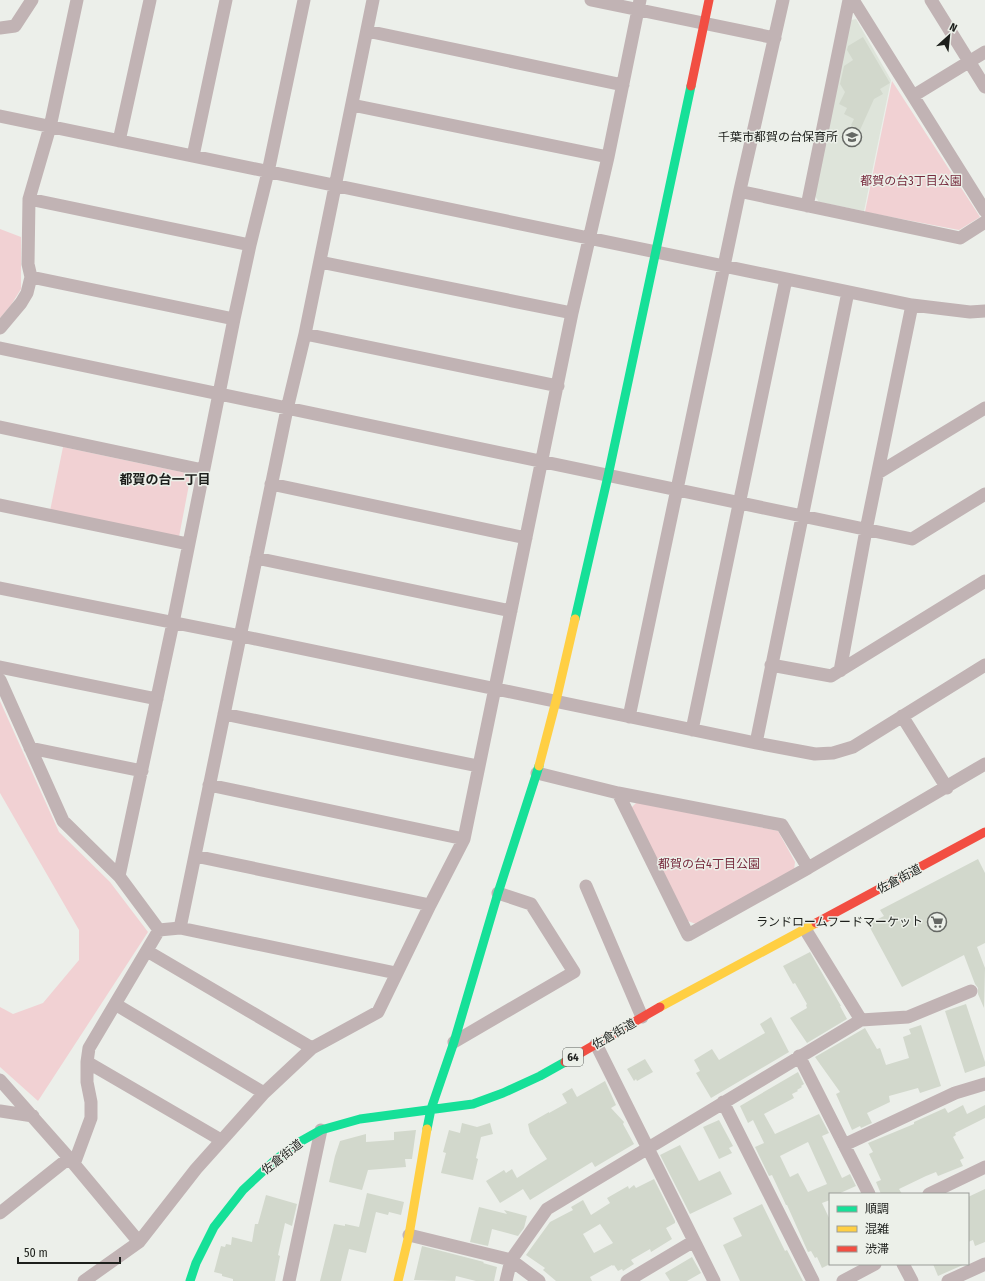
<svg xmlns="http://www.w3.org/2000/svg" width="985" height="1281" font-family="'Fira Sans Condensed','Noto Sans JP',sans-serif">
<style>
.built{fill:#dee4da}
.green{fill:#f1d1d3}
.building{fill:#d2d8cc;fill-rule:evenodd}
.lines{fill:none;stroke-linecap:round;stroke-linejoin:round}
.street{stroke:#c1b3b4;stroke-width:13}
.fast{stroke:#16e098;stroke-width:9}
.slow{stroke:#ffcf43;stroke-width:9}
.jam{stroke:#f24e42;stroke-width:9}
.labels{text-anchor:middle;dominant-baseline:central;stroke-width:3;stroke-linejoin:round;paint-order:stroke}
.shield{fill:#ecf0e9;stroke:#5b5e5a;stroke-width:1}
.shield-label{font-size:11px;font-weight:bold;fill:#1d1f1c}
.poi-label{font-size:12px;fill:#1d1f1c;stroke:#ecf0e9;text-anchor:end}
.park-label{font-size:12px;fill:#772b3e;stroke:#ecf0e9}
.street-label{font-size:12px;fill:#1d1f1c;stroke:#ecf0e9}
.neighbourhood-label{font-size:13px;font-weight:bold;fill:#1d1f1c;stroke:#ecf0e9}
</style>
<rect width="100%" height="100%" fill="#ecefea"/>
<path class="built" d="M 856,19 L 891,80 L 864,211 L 819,202 L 813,193 L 847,21 Z"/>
<path class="green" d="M 892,81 L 980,217 L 959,230 L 865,212 Z
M 0,229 L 21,237 L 21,289 L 11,305 L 0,318 Z
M 63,447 L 191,474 L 179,537 L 50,511 Z
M 0,701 L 59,832 L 110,882 L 148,932 L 38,1101 L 0,1067 L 0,1007 L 13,1014 L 43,1003 L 79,960 L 79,930 L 0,793 Z
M 638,801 L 778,831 L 795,862 L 794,871 L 696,924 L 685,920 L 630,809 Z"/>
<path class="building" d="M 863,37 L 890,83 L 880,89 L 883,94 L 874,99 L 860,130 L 851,125 L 854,119 L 844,114 L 847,108 L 839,104 L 845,92 L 840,84 L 844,66 L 853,60 L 847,50 L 848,46 Z
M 978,859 L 985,873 L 985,943 L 977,947 L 985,968 L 984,1008 L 978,994 L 978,988 L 975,984 L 964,955 L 902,987 L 868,924 L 884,916 L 880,910 Z
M 810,952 L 841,1006 L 840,1006 L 847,1019 L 807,1043 L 790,1018 L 807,1008 L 806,1005 L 807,1004 L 795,983 L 793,984 L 783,966 Z
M 966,1004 L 985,1062 L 985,1066 L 965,1073 L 945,1011 Z
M 771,1017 L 789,1052 L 711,1098 L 696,1073 L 700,1071 L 694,1060 L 712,1049 L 719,1060 L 765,1033 L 760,1024 Z
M 921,1025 L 941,1086 L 920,1093 L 918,1088 L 889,1096 L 890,1102 L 867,1113 L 872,1123 L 861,1128 L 860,1126 L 852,1130 L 836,1094 L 840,1092 L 815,1057 L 865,1028 L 877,1049 L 880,1048 L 886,1065 L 909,1058 L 903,1037 L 911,1034 L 909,1029 Z
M 645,1059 L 653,1072 L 637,1081 L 636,1079 L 634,1081 L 627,1069 Z
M 798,1072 L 804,1084 L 801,1086 L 802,1087 L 797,1090 L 798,1091 L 792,1094 L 794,1098 L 764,1114 L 775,1134 L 819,1114 L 829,1133 L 822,1136 L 842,1178 L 850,1174 L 856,1186 L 838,1194 L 830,1194 L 830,1200 L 822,1203 L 830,1220 L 830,1264 L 822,1268 L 817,1257 L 815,1258 L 811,1251 L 808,1252 L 787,1205 L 786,1205 L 772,1175 L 769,1176 L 755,1147 L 764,1143 L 753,1120 L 748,1123 L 740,1106 ZM 808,1142 L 827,1184 L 808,1192 L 798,1173 L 790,1177 L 780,1156 Z
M 605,1081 L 616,1105 L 611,1108 L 624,1122 L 623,1124 L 634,1144 L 595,1167 L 592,1162 L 530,1200 L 523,1189 L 500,1203 L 486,1181 L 504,1170 L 506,1173 L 512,1169 L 517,1178 L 547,1159 L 530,1133 L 528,1124 L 549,1112 L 549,1113 L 567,1103 L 562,1094 L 572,1088 L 577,1097 Z
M 963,1105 L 967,1114 L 985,1105 L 985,1118 L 955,1133 L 956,1135 L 953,1137 L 964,1158 L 960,1160 L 963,1166 L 938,1176 L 936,1172 L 926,1176 L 899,1189 L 902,1194 L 881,1194 L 876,1182 L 881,1180 L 869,1154 L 873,1152 L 868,1143 L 914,1124 L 914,1122 L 945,1108 L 948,1113 Z
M 719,1120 L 733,1146 L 729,1148 L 732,1153 L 719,1159 L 703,1127 Z
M 462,1123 L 477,1127 L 490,1123 L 493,1134 L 481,1137 L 476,1158 L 478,1159 L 473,1180 L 441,1173 L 446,1153 L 443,1152 L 449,1130 L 460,1133 Z
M 416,1130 L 412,1159 L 405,1159 L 406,1167 L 368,1170 L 362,1190 L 329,1182 L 335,1156 L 340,1141 L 366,1134 L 366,1142 L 394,1140 L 394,1132 Z
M 680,1145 L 699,1181 L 720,1171 L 732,1194 L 690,1214 L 660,1155 Z
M 654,1179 L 675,1221 L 675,1223 L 666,1228 L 672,1239 L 651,1252 L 650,1249 L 631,1260 L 634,1264 L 623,1271 L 622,1269 L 618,1271 L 614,1265 L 613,1266 L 612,1265 L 590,1277 L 592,1281 L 556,1281 L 543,1270 L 545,1268 L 526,1255 L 550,1222 L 573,1210 L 571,1207 L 583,1200 L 591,1215 L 610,1203 L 607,1198 L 628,1186 L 629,1189 L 634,1185 L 636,1188 ZM 600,1224 L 613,1243 L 594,1253 L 583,1234 Z
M 985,1189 L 985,1242 L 975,1246 L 973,1240 L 968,1242 L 968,1197 Z
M 367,1193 L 404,1202 L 401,1215 L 389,1212 L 388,1215 L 376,1212 L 366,1253 L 349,1249 L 341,1281 L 320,1281 L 334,1224 L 345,1226 L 345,1224 L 359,1227 Z
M 266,1195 L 297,1204 L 292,1226 L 285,1223 L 278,1255 L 280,1256 L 275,1281 L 233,1281 L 233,1279 L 222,1276 L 222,1274 L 214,1272 L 221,1246 L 225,1247 L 226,1244 L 231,1245 L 232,1237 L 252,1242 L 255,1224 L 258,1224 Z
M 762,1204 L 785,1251 L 787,1250 L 803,1281 L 740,1281 L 723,1245 L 742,1236 L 733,1218 Z
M 479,1207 L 507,1214 L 504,1210 L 527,1216 L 524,1228 L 518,1236 L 492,1229 L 488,1246 L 470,1242 Z
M 422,1246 L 484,1262 L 483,1263 L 497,1267 L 494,1281 L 476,1281 L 456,1276 L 455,1281 L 414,1280 Z
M 692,1257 L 701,1273 L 687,1281 L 670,1281 L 665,1273 Z
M 933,1264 L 965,1264 L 938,1276 Z"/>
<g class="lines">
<path class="street" d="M 591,0 L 775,38
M 853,0 L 985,211
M 931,0 L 985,87
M 0,28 L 15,26 L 32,0
M 367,31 L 623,85
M 913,96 L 985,52
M 352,105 L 608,157
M 0,116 L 912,305 L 970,312 L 985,311
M 119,141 L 150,0
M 193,156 L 226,0
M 740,190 L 743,192 L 960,238 L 985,222
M 29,199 L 250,245
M 807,206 L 849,0
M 320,262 L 572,313
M 31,277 L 234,319
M 0,328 L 21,303 L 27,293 L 31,277 L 28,264 L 29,199 L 50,127 L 77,0
M 305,334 L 558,386
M 0,348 L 912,539 L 985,494
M 0,427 L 203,470
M 878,473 L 985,408
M 271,484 L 526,538
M 0,505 L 188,544
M 256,558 L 511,611
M 0,588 L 241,636 L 756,743 L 815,754 L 833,753 L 853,747 L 985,665
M 771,665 L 831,676 L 985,581
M 0,667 L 157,699
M 840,671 L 866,530 L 912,305
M 0,680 L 63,821 L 119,876 L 159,930 L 180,928 L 396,973
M 224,714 L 478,766
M 902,716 L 947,788
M 629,717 L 740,190 L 783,0
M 692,730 L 786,279
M 756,743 L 848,292
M 30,748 L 142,771
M 537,773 L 618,793 L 782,825 L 808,868 L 985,764
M 209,785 L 464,839
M 618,793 L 688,935 L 808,868
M 195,856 L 430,905
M 119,876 L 173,623 L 234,319 L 250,245 L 268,172 L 304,0
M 586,886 L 642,1017
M 180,928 L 287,409 L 305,334 L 373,0
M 805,929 L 861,1020 L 908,1017 L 971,991
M 147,951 L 312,1048
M 115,1004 L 264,1093
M 454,1042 L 574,972 L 531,904 L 498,893
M 596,1044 L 714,1281
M 799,1056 L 869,1194
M 87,1062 L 221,1140
M 0,1080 L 69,1158 L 139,1242
M 723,1102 L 813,1281
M 0,1111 L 33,1116
M 844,1145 L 955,1093 L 985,1084
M 74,1164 L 91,1118 L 91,1102 L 87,1082 L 87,1062 L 89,1048 L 159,930
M 929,1194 L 985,1167
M 0,1213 L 69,1158
M 409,1235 L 511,1260 L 539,1281
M 903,1264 L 912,1281
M 84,1281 L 139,1242 L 196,1169 L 264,1093 L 312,1048 L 378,1012 L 430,905 L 464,839 L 572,313 L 608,157 L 640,0
M 289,1281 L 321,1130
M 506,1281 L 511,1260 L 547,1209 L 861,1020
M 627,1281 L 694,1241
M 843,1281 L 875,1264
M 948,1281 L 985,1264"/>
<path class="fast" d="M 575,619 L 608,476 L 691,86
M 427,1129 L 431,1109 L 454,1042 L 498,893 L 539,766
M 190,1281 L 196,1263 L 214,1227 L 243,1190 L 274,1161 L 296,1144 L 321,1130 L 360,1119 L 473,1104 L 503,1093 L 540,1076 L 565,1062"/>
<path class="slow" d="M 539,766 L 556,701 L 575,619
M 660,1007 L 816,923
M 398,1281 L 409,1235 L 427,1129"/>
<path class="jam" d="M 691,86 L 709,0
M 816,923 L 985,832
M 565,1062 L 660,1007"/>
</g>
<defs>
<g id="school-ring" transform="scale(1)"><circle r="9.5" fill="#ecf0e9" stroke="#656864" stroke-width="1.5"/><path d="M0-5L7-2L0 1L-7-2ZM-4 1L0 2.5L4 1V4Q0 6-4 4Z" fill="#656864"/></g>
<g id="supermarket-ring" transform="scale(1)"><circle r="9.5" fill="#ecf0e9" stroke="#656864" stroke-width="1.5"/><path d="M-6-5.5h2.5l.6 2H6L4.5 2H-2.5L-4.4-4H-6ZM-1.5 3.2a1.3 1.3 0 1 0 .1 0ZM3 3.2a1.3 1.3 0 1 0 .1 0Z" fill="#656864"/></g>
</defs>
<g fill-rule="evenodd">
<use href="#school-ring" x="852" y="137"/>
<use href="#supermarket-ring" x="937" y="922"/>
</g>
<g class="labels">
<rect class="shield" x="563" y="1048" width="20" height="18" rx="3"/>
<g class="shield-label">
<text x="573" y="1057">64</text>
</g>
<g class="poi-label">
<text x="838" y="137">千葉市都賀の台保育所</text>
<text x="923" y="922">ランドロームフードマーケット</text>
</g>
<g class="park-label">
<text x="911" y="181">都賀の台3丁目公園</text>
<text x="709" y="864">都賀の台4丁目公園</text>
</g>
<g class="street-label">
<text transform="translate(899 879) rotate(-28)">佐倉街道</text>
<text transform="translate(614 1034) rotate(-30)">佐倉街道</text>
<text transform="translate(282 1157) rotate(-38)">佐倉街道</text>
</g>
<g class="neighbourhood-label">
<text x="165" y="479">都賀の台一丁目</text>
</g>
</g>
<rect x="829" y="1193" width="140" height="72" fill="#ecf0e9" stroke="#999c97"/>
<rect x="837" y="1206" width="20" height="6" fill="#16e098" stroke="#999c97"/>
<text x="865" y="1213" font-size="12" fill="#1d1f1c">順調</text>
<rect x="837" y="1226" width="20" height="6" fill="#ffcf43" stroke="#999c97"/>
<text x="865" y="1233" font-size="12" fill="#1d1f1c">混雑</text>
<rect x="837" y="1246" width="20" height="6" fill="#f24e42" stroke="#999c97"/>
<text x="865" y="1253" font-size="12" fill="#1d1f1c">渋滞</text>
<g transform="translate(949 36) rotate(27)" stroke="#ecf0e9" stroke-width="3" paint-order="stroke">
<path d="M0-3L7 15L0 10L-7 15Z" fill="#1d1f1c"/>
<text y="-6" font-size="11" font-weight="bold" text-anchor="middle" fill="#1d1f1c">N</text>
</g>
<path d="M18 1257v6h102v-6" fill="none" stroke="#1d1f1c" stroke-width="2"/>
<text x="24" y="1257" font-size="12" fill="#1d1f1c" stroke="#ecf0e9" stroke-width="3" paint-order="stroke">50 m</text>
</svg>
